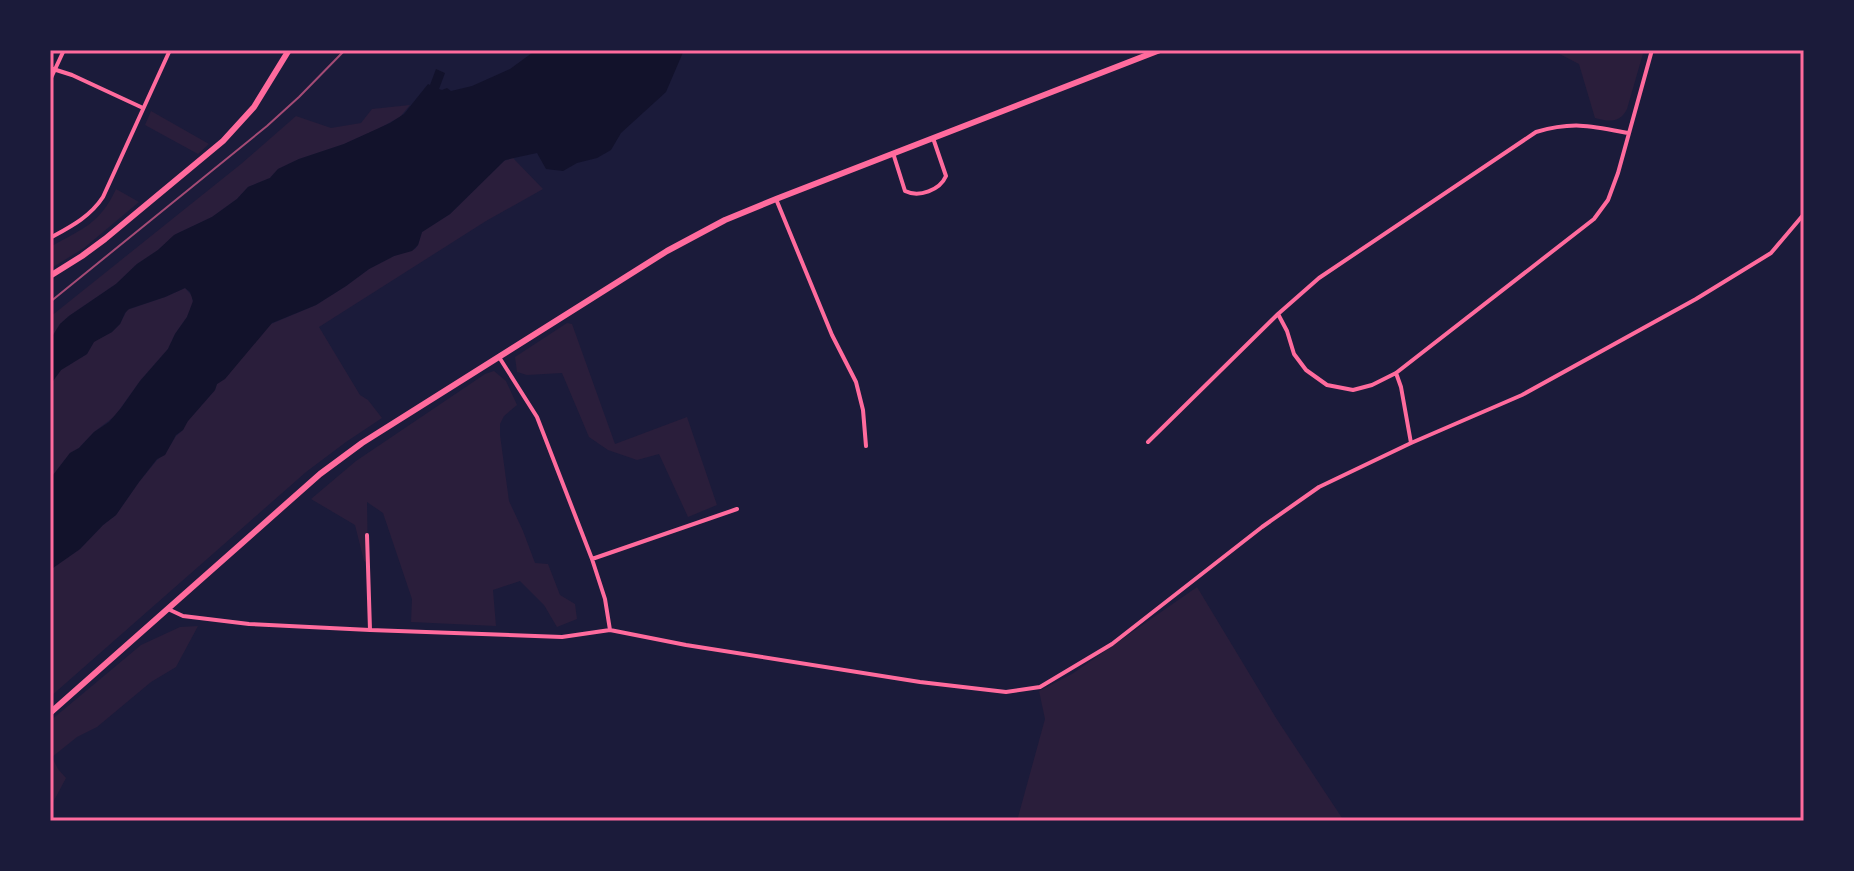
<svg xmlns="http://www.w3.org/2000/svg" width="1854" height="871" font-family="'Fira Sans Condensed',sans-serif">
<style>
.green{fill:#2a1e3b}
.water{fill:#12122b}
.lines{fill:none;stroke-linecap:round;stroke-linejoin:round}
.minor{stroke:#ff6b9d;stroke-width:4}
.secondary{stroke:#ff6b9d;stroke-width:6}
.rail{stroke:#a44b75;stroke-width:2}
.neatline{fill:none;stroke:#ff6b9d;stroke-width:3}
</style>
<rect width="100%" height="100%" fill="#1b1b3a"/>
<path class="green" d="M 1552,50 L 1644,50 L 1627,109 C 1620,123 1609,122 1595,118 L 1579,64 Z
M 410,105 L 400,117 L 378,129 L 344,144 L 299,159 L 278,169 L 270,178 L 248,187 L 237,199 L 212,217 L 176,234 L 158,250 L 137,264 L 116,284 L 69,316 L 60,324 L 50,340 L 50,317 L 241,164 L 296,116 L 331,128 L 361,123 L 372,109 Z
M 151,111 L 209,144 L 198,154 L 145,125 Z
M 513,158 L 543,189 L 486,221 L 319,327 L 360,395 L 368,400 L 382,418 L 346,442 L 306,472 L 50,697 L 50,570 L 80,549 L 103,525 L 116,515 L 139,482 L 157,460 L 165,454 L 176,436 L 183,430 L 186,423 L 215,390 L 217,384 L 224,379 L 271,324 L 316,305 L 346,286 L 369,269 L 394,256 L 415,249 L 418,245 L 422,232 L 450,214 L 504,161 Z
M 116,189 L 139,202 L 84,248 L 50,269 L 50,247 C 82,229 100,224 116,189 Z
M 185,288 L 192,296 L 193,303 L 187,317 L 175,334 L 168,349 L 140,381 L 115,416 L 94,432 L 79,448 L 70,453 L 50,479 L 50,385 L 61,370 L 87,354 L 94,341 L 112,332 L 120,324 L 127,310 L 165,297 Z
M 567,323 L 572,324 L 615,444 L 687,417 L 717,505 L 688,517 L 659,454 L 637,460 L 608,450 L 589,437 L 562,373 L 527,375 L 517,372 L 515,357 Z
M 494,371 L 506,381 L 517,405 L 504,416 L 500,424 L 500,435 L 509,501 L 523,531 L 535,563 L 548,564 L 560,595 L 575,604 L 577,619 L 557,627 L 544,605 L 520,581 L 493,590 L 496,626 L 411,622 L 412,599 L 383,513 L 367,502 L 368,563 L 364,561 L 355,525 L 311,499 L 356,461 L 485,374 Z
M 1197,587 L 1276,718 L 1344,821 L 1017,821 L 1045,719 L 1039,691 L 1072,674 Z
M 198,626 L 176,667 L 151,682 L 97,727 L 77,737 L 52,757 L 58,769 L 66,778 L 50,808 L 50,721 L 141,645 L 180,627 Z"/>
<path class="water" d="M 536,50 L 684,50 L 666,92 L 621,133 L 611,150 L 597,158 L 577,163 L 563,171 L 546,169 L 537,153 L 505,160 L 450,214 L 422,232 L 418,245 L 412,251 L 394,256 L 369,269 L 346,286 L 316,305 L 272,323 L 225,379 L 217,384 L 215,390 L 188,421 L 183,430 L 176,435 L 165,455 L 157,459 L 139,482 L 116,515 L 103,525 L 80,549 L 50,570 L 50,479 L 70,453 L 79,448 L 94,432 L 109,422 L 121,408 L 140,381 L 168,349 L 175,334 L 187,317 L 193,301 L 190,292 L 185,288 L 165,297 L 129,309 L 125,313 L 120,324 L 112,332 L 94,342 L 87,354 L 61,370 L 50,385 L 50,340 L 60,324 L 69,316 L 116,284 L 137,264 L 158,250 L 174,235 L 212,217 L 237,199 L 248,187 L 270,178 L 278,169 L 299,159 L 344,144 L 390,123 L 404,114 L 428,84 L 430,85 L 436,69 L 445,73 L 439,89 L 442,90 L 447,88 L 451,91 L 472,86 L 510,69 Z"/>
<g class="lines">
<path class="minor" d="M 50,68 L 72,75 L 143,108
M 50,80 L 64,50
M 893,153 L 905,191 C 919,198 940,190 946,176 L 933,138
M 776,199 L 832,335 L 856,382 L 863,410 L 866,446
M 50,238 C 70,227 90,217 103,197 L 170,50
M 1278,314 L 1287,331 L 1294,354 L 1306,370 L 1327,385 L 1353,390 L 1372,385 L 1396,373 L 1594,219 L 1608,200 L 1618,173 L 1652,50
M 499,357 L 537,417 L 592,559 L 605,599 L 610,630
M 1396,373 L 1401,387 L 1411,443
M 1148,442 L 1278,314 L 1319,278 L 1536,132 C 1573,121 1592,126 1628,133
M 367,535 L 370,630
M 592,559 L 737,509
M 168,609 L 183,616 L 249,624 L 370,630 L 562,637 L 610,630 L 686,645 L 920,682 L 1006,692 L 1040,687 L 1112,644 L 1262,527 L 1319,487 L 1411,443 L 1522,395 L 1696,299 L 1771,253 L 1804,214"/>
<path class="secondary" d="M 50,276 L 82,256 L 105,239 L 223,141 L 254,107 L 289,50
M 50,713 L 320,474 L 362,443 L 667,251 L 725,220 L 776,199 L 1160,50"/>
<path class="rail" d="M 50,302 L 267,126 L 299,97 L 345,50"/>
</g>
<rect width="1854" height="871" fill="none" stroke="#1b1b3a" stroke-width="104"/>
<rect x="52" y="52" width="1750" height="767" class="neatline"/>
</svg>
